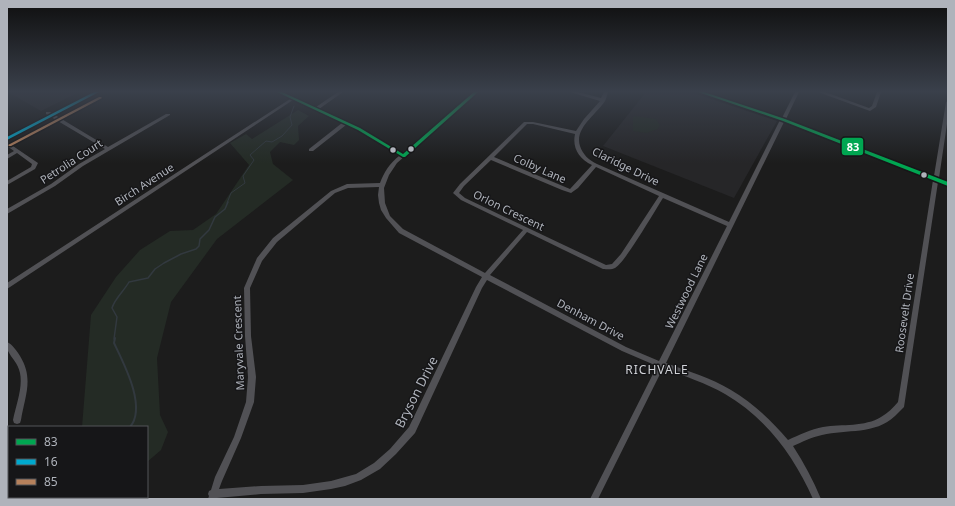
<svg xmlns="http://www.w3.org/2000/svg" width="955" height="506" font-family="'Noto Sans',sans-serif">
<style>
.built{fill:#262628}
.green{fill:#242b25}
.lines{fill:none;stroke-linecap:round;stroke-linejoin:round}
.stream-far2{stroke:#32393f;stroke-width:1}
.stream-far1{stroke:#32393f;stroke-width:1.5}
.stream{stroke:#32393f;stroke-width:2}
.minor{fill:#515155;fill-rule:evenodd}
.secondary{fill:#4f5052;fill-rule:evenodd}
.bus-1-casing{stroke:#161618;stroke-width:3}
.bus-2-casing{stroke:#161618;stroke-width:3}
.bus-3-casing{stroke:#161618;stroke-width:3}
.bus-1{fill:#00a651;fill-rule:evenodd}
.bus-2{fill:#00a9ce;fill-rule:evenodd}
.bus-3{fill:#b6815c;fill-rule:evenodd}
.bus-dot{fill:#afb3bb;stroke:#161618;stroke-width:1.5}
.labels{text-anchor:middle;dominant-baseline:central;stroke-width:3;stroke-linejoin:round;paint-order:stroke}
.street-label{font-size:11px;fill:#afb3bb;stroke:#161618}
.neighbourhood-label{font-size:12px;letter-spacing:1px;fill:#d0d2d7;stroke:#161618}
.near-street-label{font-size:13px;fill:#afb3bb;stroke:#161618}
.line-badge{stroke:#161618;stroke-width:1.5}
.badge-label{font-size:11px;text-anchor:middle;font-weight:bold;fill:#fff}
</style>
<rect width="100%" height="100%" fill="#1c1c1c"/>
<path class="built" d="M 8,92 L 79,92 L 41,111 Z
M 646,92 L 690,92 L 777,121 L 734,198 L 603,146 Z"/>
<path class="green" d="M 298,110 L 309,116 L 298,126 L 299,140 L 294,145 L 280,142 L 270,152 L 273,164 L 293,180 L 217,239 L 171,302 L 157,358 L 160,415 L 168,432 L 161,450 L 147,462 L 147,427 L 82,427 L 91,315 L 116,277 L 140,250 L 170,231 L 193,230 L 216,214 L 249,165 L 230,143 L 246,134 L 252,139 Z
M 635,116 L 656,119 L 660,125 L 658,129 L 646,133 L 633,131 L 633,117 Z
M 7,458 L 9,459 L 9,497 L 135,497 L 135,499 L 7,499 Z"/>
<g class="lines">
<path class="stream-far2" d="M 227,203 L 231,193 L 245,183 L 243,176 L 254,160 L 250,155 L 266,141 L 272,142 L 282,136 L 292,125 L 290,117 L 294,106"/>
<path class="stream-far1" d="M 114,339 L 117,317 L 112,308 C 115,298 124,291 129,282 L 148,278 L 155,269 L 164,263 L 181,254 L 196,249 L 199,246 L 200,239 L 209,230 L 215,217 L 225,209 L 228,202"/>
<path class="stream" d="M 115,338 L 114,343 C 124,364 147,407 130,427
M 74,499 L 76,497"/>
<path class="minor" d="M 277,92 L 283,92 L 316,107 L 338,92 L 343,92 L 319,109 L 361,128 L 402,153 L 473,92 L 478,92 L 397,163 L 389,175 L 384,188 L 385,203 L 390,216 L 403,229 L 485,273 L 523,230 L 461,200 L 453,193 L 460,184 L 524,122 L 533,122 L 576,131 L 584,119 L 600,101 L 570,92 L 578,92 L 601,98 L 604,92 L 608,92 C 607,95 606,99 605,101 C 597,114 574,128 580,146 C 583,155 589,160 597,164 L 729,222 L 780,120 L 698,92 L 705,92 L 782,118 L 795,92 L 799,92 L 786,119 L 934,176 L 946,102 L 948,101 L 948,117 L 939,178 L 948,182 L 948,186 L 938,182 L 904,407 C 901,410 898,413 895,416 C 875,435 847,429 822,435 C 812,437 802,442 793,446 C 804,463 813,480 821,499 L 813,499 C 794,456 766,418 725,394 C 706,383 684,376 663,368 L 598,499 L 590,499 L 657,366 L 622,351 L 487,280 L 482,288 L 415,433 L 396,454 L 380,469 L 361,480 L 345,486 L 331,489 L 303,493 L 261,494 L 217,498 L 216,499 L 208,499 L 209,496 L 208,494 L 209,491 L 211,490 L 215,477 L 234,437 L 246,402 L 248,377 L 245,336 L 244,288 L 257,258 L 273,238 L 331,191 L 347,184 L 380,183 C 384,172 390,163 399,156 L 357,130 L 346,125 L 313,151 L 309,151 L 309,149 L 342,123 L 293,100 L 7,289 L 7,283 L 290,99 ZM 784,122 L 933,180 L 898,402 C 893,408 888,413 881,417 C 865,427 842,424 823,427 C 811,429 799,435 788,440 C 772,421 753,403 731,390 C 711,378 688,371 666,363 ZM 527,124 L 533,124 L 575,134 C 572,148 579,159 592,165 L 570,189 L 494,157 ZM 491,160 L 562,190 L 571,193 L 578,188 L 596,167 L 659,196 L 621,254 L 612,264 L 606,265 L 465,198 L 459,193 L 464,186 ZM 379,187 L 378,195 L 379,203 L 381,210 L 386,218 L 399,233 L 482,277 L 476,287 L 409,427 L 390,449 L 374,463 L 356,474 L 331,481 L 303,485 L 261,486 L 219,489 L 222,481 L 241,438 L 254,402 L 256,377 L 251,336 L 250,288 L 262,261 L 277,242 L 335,193 L 348,188 ZM 663,198 L 727,226 L 659,361 L 626,347 L 490,275 L 527,232 L 603,269 C 606,269 612,270 615,268 C 624,264 656,209 663,198 Z
M 818,92 L 825,92 L 869,108 L 872,106 L 877,92 L 881,92 L 876,107 L 870,111 Z
M 46,112 L 50,112 L 108,147 L 166,114 L 170,114 L 170,115 L 83,166 L 55,186 L 7,214 L 7,209 L 51,184 L 79,164 L 105,149 L 46,114 Z
M 7,142 L 38,163 L 35,169 L 7,185 L 7,181 L 31,167 L 32,164 L 17,153 L 7,159 L 7,155 L 14,151 L 7,146 Z
M 7,342 C 12,344 17,351 20,356 C 34,379 25,395 21,420 L 20,423 L 17,424 L 14,423 L 13,420 C 16,405 23,388 20,373 C 18,363 12,359 8,351 C 6,349 7,345 7,342 Z"/>
<path class="secondary" d="M 92,92 L 100,92 L 7,141 L 7,136 Z"/>
<g class="bus-1-casing">
<path id="bus-1" d="M 277,92 L 282,92 L 360,128 L 403,154 L 474,92 L 478,92 L 405,157 L 403,157 L 358,130 Z
M 698,92 L 704,92 L 785,119 L 948,182 L 948,186 L 783,121 Z"/>
</g>
<g class="bus-2-casing">
<path id="bus-2" d="M 94,92 L 99,92 L 7,140 L 7,137 Z"/>
</g>
<g class="bus-3-casing">
<path id="bus-3" d="M 99,97 L 101,97 L 102,98 L 11,146 L 9,146 L 8,145 Z"/>
</g>
<use href="#bus-1" class="bus-1"/>
<use href="#bus-2" class="bus-2"/>
<use href="#bus-3" class="bus-3"/>
</g>
<linearGradient id="sky" x2="0" y2="1"><stop stop-color="#0f0f0f"/><stop offset="0.56" stop-color="#3a404b"/><stop offset="1" stop-color="#3a404b" stop-opacity="0"/></linearGradient>
<rect width="955" height="163" fill="url(#sky)"/>
<g class="bus-dot">
<circle cx="411" cy="149" r="3.5"/>
<circle cx="393" cy="150" r="3.5"/>
<circle cx="924" cy="175" r="3.5"/>
</g>
<g class="labels">
<g class="street-label">
<text transform="translate(71 161) rotate(-33)">Petrolia Court</text>
<text transform="translate(626 166) rotate(26)">Claridge Drive</text>
<text transform="translate(540 168) rotate(24)">Colby Lane</text>
<text transform="translate(144 184) rotate(-33)">Birch Avenue</text>
<text transform="translate(509 210) rotate(26)">Orlon Crescent</text>
<text transform="translate(686 291) rotate(-64)">Westwood Lane</text>
<text transform="translate(904 313) rotate(-82)">Roosevelt Drive</text>
<text transform="translate(591 319) rotate(28)">Denham Drive</text>
<text transform="translate(238 343) rotate(-92)">Maryvale Crescent</text>
</g>
<g class="neighbourhood-label">
<text x="657" y="369">RICHVALE</text>
</g>
<g class="near-street-label">
<text transform="translate(416 392) rotate(-63)">Bryson Drive</text>
</g>
</g>
<rect class="line-badge" x="841" y="137" width="23" height="19" rx="4" fill="#00a651"/>
<g class="badge-label">
<text x="853" y="151">83</text>
</g>
<rect width="955" height="506" fill="none" stroke="#afb3bb" stroke-width="16"/>
<rect x="8" y="426" width="140" height="72" fill="#161618" stroke="#535559"/>
<rect x="16" y="439" width="20" height="6" fill="#00a651" stroke="#535559"/>
<text x="44" y="446" font-size="12" fill="#afb3bb">83</text>
<rect x="16" y="459" width="20" height="6" fill="#00a9ce" stroke="#535559"/>
<text x="44" y="466" font-size="12" fill="#afb3bb">16</text>
<rect x="16" y="479" width="20" height="6" fill="#b6815c" stroke="#535559"/>
<text x="44" y="486" font-size="12" fill="#afb3bb">85</text>
</svg>
